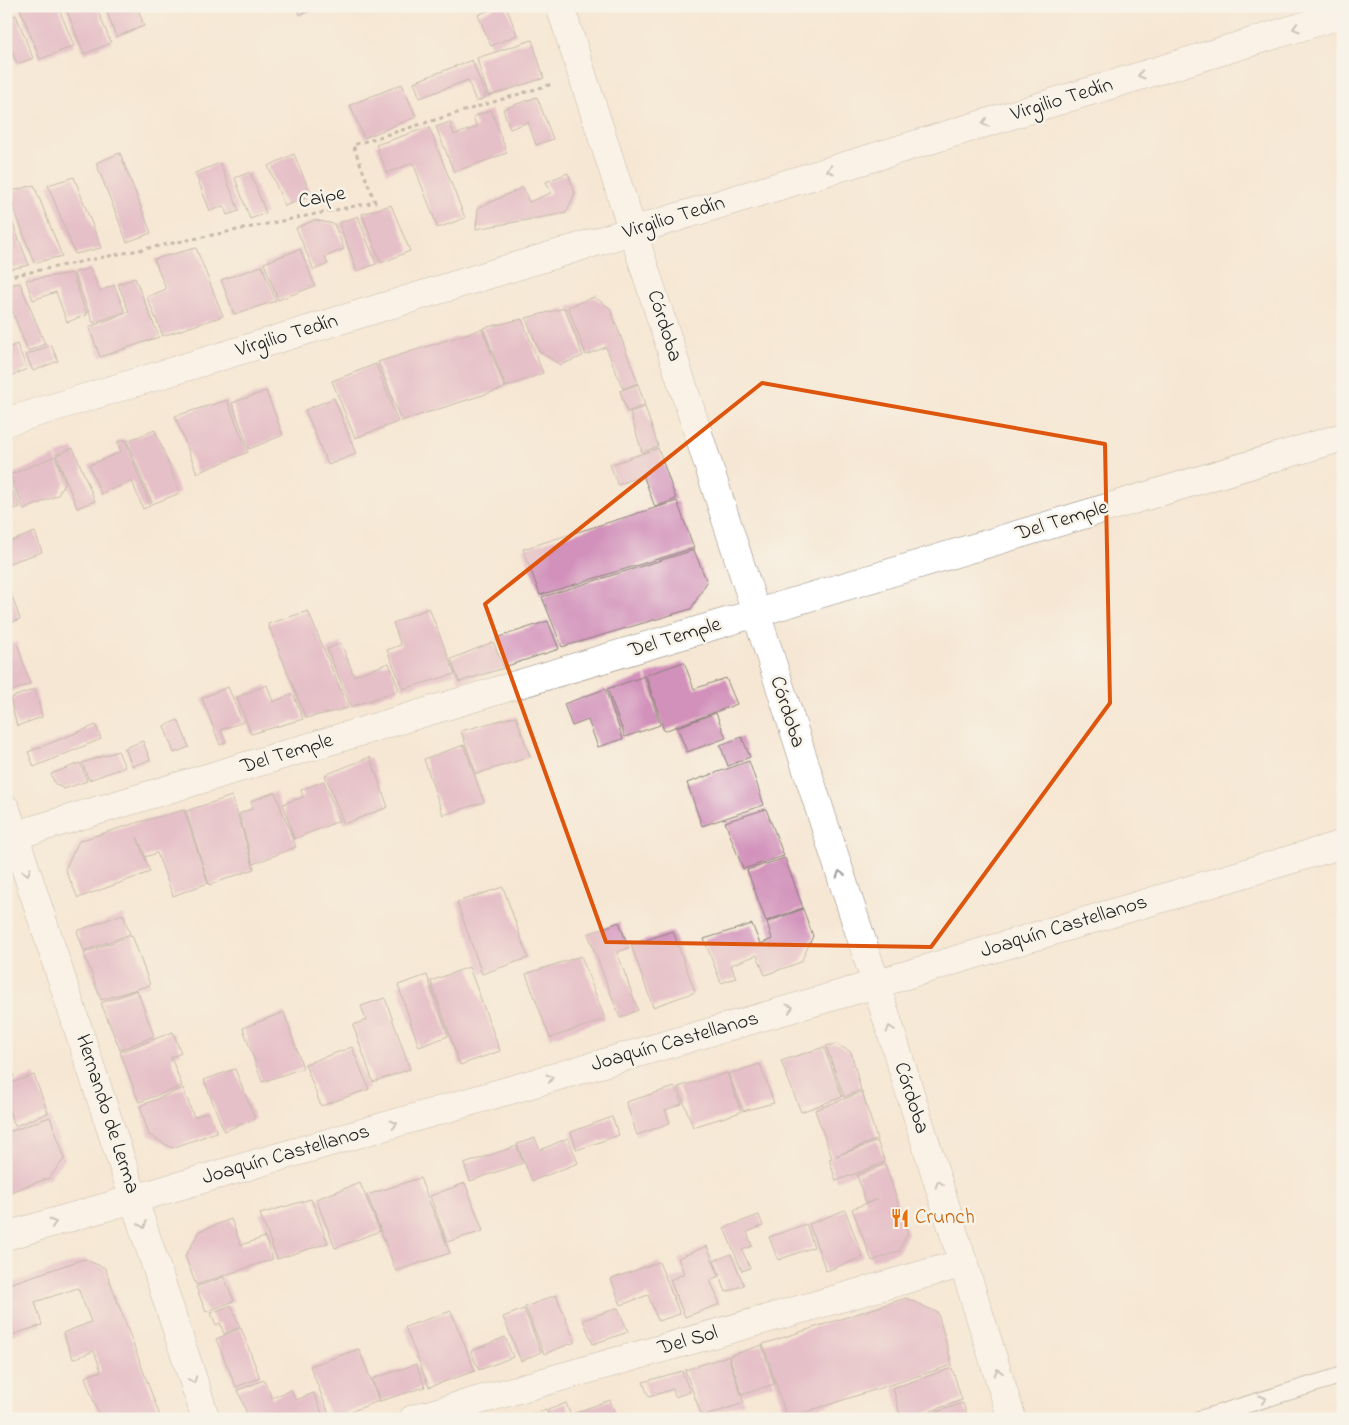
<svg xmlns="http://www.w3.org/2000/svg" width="1349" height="1425" font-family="'Indie Flower',sans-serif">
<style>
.building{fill:#d291bb}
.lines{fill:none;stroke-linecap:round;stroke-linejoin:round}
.service-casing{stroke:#898278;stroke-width:18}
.minor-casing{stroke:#898278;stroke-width:29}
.secondary-casing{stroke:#898278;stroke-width:29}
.path{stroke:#898278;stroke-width:3;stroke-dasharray:4 4;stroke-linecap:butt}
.service{stroke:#fff;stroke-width:16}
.minor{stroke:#fff;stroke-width:28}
.secondary{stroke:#fff;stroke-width:28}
.oneway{stroke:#999}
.marked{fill:none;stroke:#de560d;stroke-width:4;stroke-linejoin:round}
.labels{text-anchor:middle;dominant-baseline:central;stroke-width:5;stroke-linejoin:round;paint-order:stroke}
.street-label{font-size:21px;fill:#1c1c1c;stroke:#f7f3e8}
.food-label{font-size:21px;fill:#c56008;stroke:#f7f3e8;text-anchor:start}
</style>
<rect width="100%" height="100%" fill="#f7f3e8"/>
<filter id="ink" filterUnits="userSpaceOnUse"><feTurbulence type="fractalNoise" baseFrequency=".02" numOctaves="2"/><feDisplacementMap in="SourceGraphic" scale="10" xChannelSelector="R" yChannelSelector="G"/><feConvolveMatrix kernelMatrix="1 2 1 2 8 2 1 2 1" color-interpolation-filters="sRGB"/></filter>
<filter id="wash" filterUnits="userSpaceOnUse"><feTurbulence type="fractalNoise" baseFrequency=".0096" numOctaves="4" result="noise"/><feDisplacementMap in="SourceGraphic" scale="20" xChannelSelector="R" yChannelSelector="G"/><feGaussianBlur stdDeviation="1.12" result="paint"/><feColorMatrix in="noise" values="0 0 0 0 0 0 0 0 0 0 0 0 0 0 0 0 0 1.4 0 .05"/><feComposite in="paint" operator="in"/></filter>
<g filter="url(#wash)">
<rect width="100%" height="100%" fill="#f6e7d4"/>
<g id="blocks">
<path class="building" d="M 19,6 L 58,6 L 74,46 L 40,59 Z
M 65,6 L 96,6 L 111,43 L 84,54 Z
M 105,6 L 137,6 L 144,26 L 116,37 Z
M 297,6 L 322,6 L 300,15 Z
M 498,6 L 506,6 L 517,35 L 491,46 L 478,15 Z
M 16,15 L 33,58 L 17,64 L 12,51 L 6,53 L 6,18 Z
M 532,40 L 544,78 L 488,96 L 477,58 Z
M 472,60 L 486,97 L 476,102 L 468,80 L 420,98 L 414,82 Z
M 402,84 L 416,117 L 364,138 L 350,105 Z
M 537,97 L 553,139 L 536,145 L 528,122 L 510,129 L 503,109 Z
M 491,110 L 507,153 L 454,172 L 436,127 L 450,122 L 454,135 L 477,127 L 473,117 Z
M 429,127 L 465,218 L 438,228 L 413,163 L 387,173 L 376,145 Z
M 120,153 L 151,233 L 127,242 L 96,163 Z
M 294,154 L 311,195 L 285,206 L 268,166 Z
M 220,163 L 239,211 L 227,215 L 224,206 L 210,211 L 195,173 Z
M 250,172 L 266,213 L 250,219 L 235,178 Z
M 568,173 L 575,193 L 566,213 L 476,229 L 478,208 L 523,187 L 529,202 L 551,193 L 546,182 Z
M 74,177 L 101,248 L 75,254 L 48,185 Z
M 34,185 L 62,256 L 34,263 L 8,192 Z
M 391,205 L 410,251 L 381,263 L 362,214 Z
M 358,216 L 376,264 L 357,271 L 339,223 Z
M 11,219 L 29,265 L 6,270 L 6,220 Z
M 315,220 L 334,224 L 344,249 L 325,257 L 328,264 L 314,270 L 296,228 Z
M 196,248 L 223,316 L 163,336 L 147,297 L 166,289 L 154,259 Z
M 300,249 L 315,286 L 278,300 L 264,263 Z
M 262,266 L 276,301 L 234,314 L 221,280 Z
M 90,268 L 100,291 L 114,285 L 125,312 L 93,323 L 74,273 Z
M 72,273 L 87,315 L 67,322 L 56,292 L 33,300 L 26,280 Z
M 135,278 L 159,337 L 100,357 L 89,327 L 129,312 L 118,284 Z
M 20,283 L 45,344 L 28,351 L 6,296 L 6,285 Z
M 594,297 L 610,308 L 638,383 L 623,389 L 606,347 L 586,355 L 568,307 Z
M 565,308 L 583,356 L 560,365 L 539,351 L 526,318 Z
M 522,319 L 543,373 L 506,387 L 483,328 Z
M 482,329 L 505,388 L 401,421 L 378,362 Z
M 17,344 L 27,369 L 6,378 L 6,349 Z
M 51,345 L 58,361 L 33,371 L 26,355 Z
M 376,364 L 398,422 L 355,438 L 332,381 Z
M 638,384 L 645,405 L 627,412 L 620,391 Z
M 266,391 L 283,435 L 249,449 L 232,403 Z
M 334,398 L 356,454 L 328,465 L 305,410 Z
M 227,400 L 248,452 L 197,473 L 175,416 Z
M 645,407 L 658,446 L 642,452 L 630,412 Z
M 155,430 L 180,493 L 152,504 L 127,441 Z
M 125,439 L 150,506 L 143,509 L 132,481 L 101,494 L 89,465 L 121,452 L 117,442 Z
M 73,448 L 95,501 L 77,508 L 56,455 Z
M 658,448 L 676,499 L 655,507 L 643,475 L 618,485 L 610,465 Z
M 55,456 L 65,482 L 58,495 L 24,510 L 10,475 Z
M 6,471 L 20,507 L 6,512 Z
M 677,501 L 694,548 L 540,595 L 523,549 Z
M 35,532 L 42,552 L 6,564 L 6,543 Z
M 694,550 L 707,582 L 691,609 L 562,647 L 542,597 Z
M 6,585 L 8,585 L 20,619 L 6,625 Z
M 429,608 L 455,674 L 403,689 L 387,650 L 401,645 L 393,623 Z
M 308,611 L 348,708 L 306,718 L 268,624 Z
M 548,621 L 559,649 L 507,666 L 496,638 Z
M 17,642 L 30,684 L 7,693 L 6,646 Z
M 493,642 L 504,668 L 459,682 L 451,659 Z
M 341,643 L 354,676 L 389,663 L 399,690 L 351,707 L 327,649 Z
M 684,662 L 694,689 L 726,678 L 737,704 L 664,731 L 646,675 Z
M 645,676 L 660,725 L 625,737 L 607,689 Z
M 267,685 L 273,702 L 293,694 L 303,719 L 251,734 L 237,697 Z
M 228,687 L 243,722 L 221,730 L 226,742 L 220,745 L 202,698 Z
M 35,689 L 42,717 L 17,726 L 10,698 Z
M 605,689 L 623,739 L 598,747 L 588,720 L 572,726 L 564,704 Z
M 716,713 L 726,738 L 687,752 L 677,727 Z
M 516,716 L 530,757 L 476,774 L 461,731 Z
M 178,720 L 189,747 L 174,753 L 164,726 Z
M 96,725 L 101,739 L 34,767 L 28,752 Z
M 742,737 L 750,757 L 728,766 L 720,745 Z
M 143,741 L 150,760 L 132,766 L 125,748 Z
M 464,745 L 484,802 L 443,815 L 424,759 Z
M 118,751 L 125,767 L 89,780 L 82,763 Z
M 370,757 L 388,807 L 344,824 L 325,775 Z
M 749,761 L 764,805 L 702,826 L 687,783 Z
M 80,763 L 87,781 L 64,789 L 55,784 L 51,774 Z
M 324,781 L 339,821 L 294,839 L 283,804 L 303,797 L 301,790 Z
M 275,792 L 296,847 L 253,864 L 239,814 L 253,808 L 251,801 Z
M 232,796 L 254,869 L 209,885 L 186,811 Z
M 766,809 L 784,856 L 743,869 L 725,822 Z
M 184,810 L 208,883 L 173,896 L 157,853 L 145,857 L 137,837 L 150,872 L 78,898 L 65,869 L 79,841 L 132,824 Z
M 785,858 L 803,908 L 766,921 L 747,870 Z
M 503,887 L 528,958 L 482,974 L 457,902 Z
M 803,909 L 813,936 L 801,962 L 765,975 L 757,955 L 731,965 L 736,978 L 721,983 L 704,939 L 752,924 L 760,944 L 772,939 L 767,922 Z
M 123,914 L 130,934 L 84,951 L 77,931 Z
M 619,922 L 629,948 L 617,952 L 638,1010 L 620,1018 L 588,934 Z
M 673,931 L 695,992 L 653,1007 L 631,945 Z
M 132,935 L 150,985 L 101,1000 L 84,953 Z
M 581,956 L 605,1019 L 550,1038 L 526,974 Z
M 469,967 L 500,1051 L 460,1065 L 431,981 Z
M 427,975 L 448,1036 L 419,1047 L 398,985 Z
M 137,990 L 154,1036 L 120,1050 L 101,1003 Z
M 385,998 L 410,1069 L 373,1082 L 353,1025 L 366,1020 L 361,1006 Z
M 284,1012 L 303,1068 L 262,1082 L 243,1028 Z
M 173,1032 L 181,1053 L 171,1057 L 182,1086 L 139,1102 L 120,1052 Z
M 836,1044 L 851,1052 L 861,1090 L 844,1097 L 826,1046 Z
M 352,1047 L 369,1089 L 321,1106 L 305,1064 Z
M 824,1047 L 842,1097 L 801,1112 L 781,1061 Z
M 6,1056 L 14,1077 L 6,1080 Z
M 760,1064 L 774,1103 L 743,1111 L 728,1074 Z
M 235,1069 L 255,1119 L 224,1131 L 204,1080 Z
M 727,1073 L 741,1112 L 693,1127 L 678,1087 Z
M 34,1075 L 48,1113 L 15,1126 L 6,1103 L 6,1085 Z
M 675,1087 L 682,1104 L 665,1110 L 670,1123 L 637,1135 L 626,1102 Z
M 183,1088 L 194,1117 L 208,1112 L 217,1132 L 172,1148 L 149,1135 L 140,1106 Z
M 862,1092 L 877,1139 L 836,1156 L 877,1141 L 885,1162 L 836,1181 L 829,1159 L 832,1158 L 815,1110 Z
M 50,1117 L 65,1158 L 49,1178 L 7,1193 L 6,1133 Z
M 612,1117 L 619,1135 L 577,1150 L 571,1132 Z
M 535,1138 L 540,1150 L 568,1138 L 578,1163 L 532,1181 L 517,1144 Z
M 517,1146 L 523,1163 L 470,1181 L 464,1164 Z
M 885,1164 L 908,1233 L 899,1251 L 872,1261 L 852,1209 L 878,1199 L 866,1203 L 857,1175 Z
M 420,1178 L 450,1253 L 396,1271 L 367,1195 Z
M 360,1183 L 380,1231 L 335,1248 L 316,1199 Z
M 465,1183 L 483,1231 L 447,1242 L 430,1196 Z
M 311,1199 L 328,1243 L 277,1259 L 260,1214 Z
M 845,1210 L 863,1257 L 826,1271 L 809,1224 Z
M 759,1215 L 763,1226 L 747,1232 L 752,1246 L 742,1250 L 750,1268 L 742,1271 L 724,1228 Z
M 231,1219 L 241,1245 L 265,1237 L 273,1259 L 196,1285 L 185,1256 L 200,1231 Z
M 806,1224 L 814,1247 L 778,1260 L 769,1237 Z
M 707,1246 L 719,1276 L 710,1280 L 720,1304 L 685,1317 L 670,1280 L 684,1274 L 678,1258 Z
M 731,1254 L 744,1285 L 726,1292 L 714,1261 Z
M 84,1259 L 105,1268 L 161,1419 L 100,1419 L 85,1377 L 101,1371 L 94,1351 L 73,1359 L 63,1333 L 91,1322 L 78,1288 L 35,1302 L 42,1325 L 6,1337 L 6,1285 Z
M 659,1262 L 680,1314 L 658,1321 L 648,1295 L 621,1305 L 611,1279 Z
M 224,1277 L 234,1301 L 206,1312 L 196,1287 Z
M 556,1295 L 575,1342 L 544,1354 L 525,1307 Z
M 906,1298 L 938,1313 L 952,1365 L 787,1418 L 763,1344 Z
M 231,1305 L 240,1327 L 224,1334 L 220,1323 L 216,1325 L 211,1313 Z
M 618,1308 L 628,1332 L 593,1344 L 583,1320 Z
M 524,1309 L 541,1352 L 521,1361 L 503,1317 Z
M 451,1311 L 475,1371 L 429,1387 L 405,1327 Z
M 241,1328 L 260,1378 L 236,1387 L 216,1339 Z
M 505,1337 L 513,1357 L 479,1370 L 471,1351 Z
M 762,1345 L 774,1384 L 742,1395 L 729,1356 Z
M 359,1349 L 379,1401 L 331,1419 L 310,1366 Z
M 728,1356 L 744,1403 L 702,1417 L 685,1370 Z
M 416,1364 L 425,1387 L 380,1401 L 372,1379 Z
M 952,1368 L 962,1400 L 909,1419 L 901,1419 L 893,1388 Z
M 682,1371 L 690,1392 L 675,1397 L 673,1389 L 649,1397 L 643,1382 Z
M 264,1380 L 272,1398 L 291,1390 L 296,1400 L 314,1393 L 324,1419 L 254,1419 L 247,1414 L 238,1390 Z
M 610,1400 L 617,1419 L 574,1419 L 572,1414 Z
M 566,1403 L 572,1419 L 552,1419 L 548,1410 Z
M 963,1403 L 968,1419 L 919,1419 L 919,1418 Z
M 546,1410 L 550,1419 L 524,1419 L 523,1416 Z"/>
</g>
</g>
<g filter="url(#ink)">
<use href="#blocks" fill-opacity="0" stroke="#898278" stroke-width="1"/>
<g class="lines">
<g class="service-casing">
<path id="service" d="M 1200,1419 L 1343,1375"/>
</g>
<g class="minor-casing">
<path id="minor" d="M 6,422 L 1343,14
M 6,838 L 1343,437
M 6,1236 L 876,984 L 1343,844
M 413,1419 L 964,1263"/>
</g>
<g class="secondary-casing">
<path id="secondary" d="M 560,6 L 876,984 L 1012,1419
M 6,809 L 206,1419"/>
</g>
<path class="path" d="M 6,277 L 375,202 L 353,145 L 552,84"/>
<use href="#service" class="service"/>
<use href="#minor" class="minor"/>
<use href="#secondary" class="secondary"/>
</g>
<defs><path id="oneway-chevron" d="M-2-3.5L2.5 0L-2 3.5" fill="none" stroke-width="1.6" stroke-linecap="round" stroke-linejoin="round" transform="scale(1.25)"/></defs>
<g class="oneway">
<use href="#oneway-chevron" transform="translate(1296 28) rotate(163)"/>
<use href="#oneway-chevron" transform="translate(1141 75) rotate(163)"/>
<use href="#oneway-chevron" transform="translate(985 123) rotate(163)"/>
<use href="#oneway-chevron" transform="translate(830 170) rotate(163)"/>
<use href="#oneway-chevron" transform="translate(27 872) rotate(72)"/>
<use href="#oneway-chevron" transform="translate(840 874) rotate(-108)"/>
<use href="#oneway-chevron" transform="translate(790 1008) rotate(-16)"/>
<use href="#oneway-chevron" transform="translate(890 1029) rotate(-108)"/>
<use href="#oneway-chevron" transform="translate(550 1078) rotate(-16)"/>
<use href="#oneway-chevron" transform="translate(394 1124) rotate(-16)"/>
<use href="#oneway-chevron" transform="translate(939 1184) rotate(-108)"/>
<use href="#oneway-chevron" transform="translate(53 1223) rotate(-16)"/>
<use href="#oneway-chevron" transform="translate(143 1225) rotate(72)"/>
<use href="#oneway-chevron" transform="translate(998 1372) rotate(-107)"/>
<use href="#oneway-chevron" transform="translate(193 1380) rotate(72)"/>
<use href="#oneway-chevron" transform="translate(1263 1399) rotate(-17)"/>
</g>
</g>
<path d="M0 0H1349V1425H0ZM 762,383 L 1105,444 L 1110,703 L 931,947 L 606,942 L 485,604 Z" fill="#f6e7d4" fill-opacity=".55" fill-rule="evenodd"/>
<path class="marked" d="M 762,383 L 1105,444 L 1110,703 L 931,947 L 606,942 L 485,604 Z"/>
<defs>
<g id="restaurant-bare" transform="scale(1.5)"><path d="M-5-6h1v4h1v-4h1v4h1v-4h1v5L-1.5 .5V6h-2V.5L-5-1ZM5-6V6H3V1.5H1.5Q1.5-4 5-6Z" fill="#e8710a" stroke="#f7f3e8" stroke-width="2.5" paint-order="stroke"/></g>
</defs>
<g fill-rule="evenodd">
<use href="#restaurant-bare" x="900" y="1218"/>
</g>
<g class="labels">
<g class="street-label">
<text transform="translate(1062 100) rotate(-17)">Virgilio Tedín</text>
<text transform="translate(322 198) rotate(-11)">Caipe</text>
<text transform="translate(674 218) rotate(-17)">Virgilio Tedín</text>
<text transform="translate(664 326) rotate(72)">Córdoba</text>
<text transform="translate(287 336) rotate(-17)">Virgilio Tedín</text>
<text transform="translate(1062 521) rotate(-17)">Del Temple</text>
<text transform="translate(675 638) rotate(-17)">Del Temple</text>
<text transform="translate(787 712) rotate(72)">Córdoba</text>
<text transform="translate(287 754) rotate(-17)">Del Temple</text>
<text transform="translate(1064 927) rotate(-17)">Joaquín Castellanos</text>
<text transform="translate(675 1042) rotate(-16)">Joaquín Castellanos</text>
<text transform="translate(911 1098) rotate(72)">Córdoba</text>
<text transform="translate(107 1114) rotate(72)">Hernando de Lerma</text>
<text transform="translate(286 1155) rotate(-16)">Joaquín Castellanos</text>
<text transform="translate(688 1341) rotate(-16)">Del Sol</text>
</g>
<g class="food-label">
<text x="915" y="1218">Crunch</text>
</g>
</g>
<rect width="1349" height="1425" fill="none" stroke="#f7f3e8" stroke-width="25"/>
</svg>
